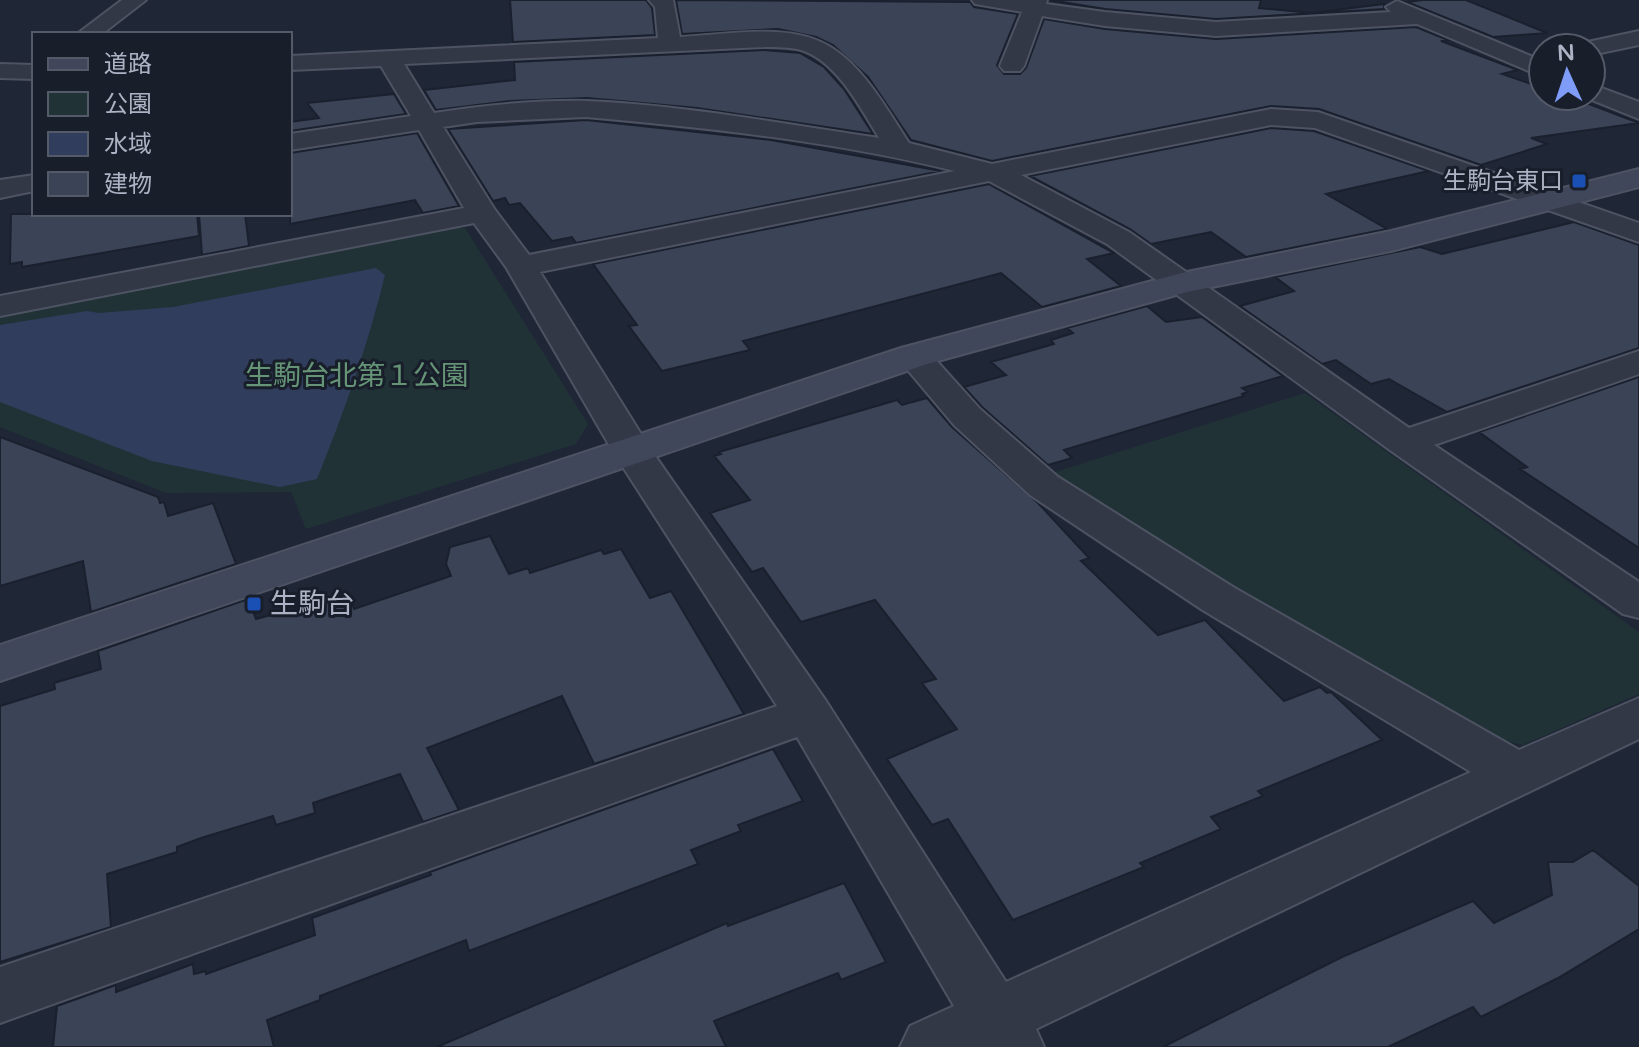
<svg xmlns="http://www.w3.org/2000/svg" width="1639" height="1047" font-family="'Varela Round','Noto Sans JP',sans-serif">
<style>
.green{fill:#213237}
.water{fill:#313d5c}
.building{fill:#3b4357;stroke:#1a202d;stroke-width:2}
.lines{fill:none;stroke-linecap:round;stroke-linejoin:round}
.street-casing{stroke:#4d5362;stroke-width:4}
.secondary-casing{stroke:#4d5362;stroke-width:4}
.street{fill:#333847;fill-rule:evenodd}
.secondary{fill:#41475a;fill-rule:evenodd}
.transit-dot{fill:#1a4fb4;stroke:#191e2b;stroke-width:3}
.labels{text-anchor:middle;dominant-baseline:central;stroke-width:6;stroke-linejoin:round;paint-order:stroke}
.far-poi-label{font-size:24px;fill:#adb3c4;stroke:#191e2b;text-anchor:end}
.park-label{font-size:28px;fill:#659476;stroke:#191e2b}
.poi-label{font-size:28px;fill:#adb3c4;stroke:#191e2b;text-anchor:start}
</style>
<rect width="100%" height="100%" fill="#1f2636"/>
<path class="green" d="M 449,227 L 465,228 L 588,424 L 576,444 L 306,529 L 291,492 L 166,493 L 0,427 L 0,314 Z
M 1305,393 L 1639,632 L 1639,694 L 1523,745 L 1501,740 L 1153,539 L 1049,474 Z"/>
<path class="water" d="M 376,268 L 385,275 C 368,345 344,412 317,479 L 280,487 L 152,461 L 0,402 L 0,325 L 87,311 L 99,313 L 173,307 Z"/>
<path class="building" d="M 510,0 L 646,0 L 652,8 L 655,35 L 513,42 Z
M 676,0 L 970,2 L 974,7 L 1018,14 L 997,65 L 1004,74 L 1020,74 L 1026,68 L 1044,19 L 1105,29 L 1216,39 L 1416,27 L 1448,40 L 1441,41 L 1518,70 L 1502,74 L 1543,88 L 1543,96 L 1568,96 L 1639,123 L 1531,138 L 1547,144 L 1481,165 L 1319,109 L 1271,106 L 992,161 L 911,140 L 868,77 L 833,45 L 816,37 L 778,29 L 682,34 Z
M 1050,0 L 1261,0 L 1259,8 L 1312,13 L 1384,4 L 1384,9 L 1216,19 L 1105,9 Z
M 1423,0 L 1466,0 L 1547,33 L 1493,37 L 1407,2 Z
M 764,50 L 800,53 L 824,67 L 844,89 L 873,134 L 697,108 L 587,98 L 510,101 L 436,110 L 424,90 L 515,80 L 514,62 Z
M 394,94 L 406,114 L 290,131 L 290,122 L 319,118 L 307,103 Z
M 586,120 L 771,140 L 941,171 L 576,243 L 572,237 L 552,241 L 520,203 L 509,205 L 505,198 L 493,201 L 448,129 Z
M 1271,128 L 1314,131 L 1429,171 L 1326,194 L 1387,229 L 1246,257 L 1211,232 L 1151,244 L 1130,229 L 1030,176 Z
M 417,133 L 459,206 L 423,213 L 415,200 L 290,224 L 290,153 Z
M 989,184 L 1114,253 L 1087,259 L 1121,286 L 1042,307 L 1001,273 L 743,341 L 750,350 L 662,371 L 629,326 L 637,325 L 593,264 Z
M 11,214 L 197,214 L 199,236 L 22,267 L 22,262 L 10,264 Z
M 199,214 L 245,214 L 249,246 L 202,255 Z
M 1574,222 L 1639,245 L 1639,348 L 1447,412 L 1389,379 L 1371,384 L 1336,360 L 1322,364 L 1240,306 L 1294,291 L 1275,277 L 1420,247 L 1442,254 Z
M 1147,306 L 1166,322 L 1202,317 L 1283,376 L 1242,388 L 1248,392 L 1242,394 L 1244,396 L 1064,450 L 1072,458 L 1048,465 L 982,407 L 964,387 L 1006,375 L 991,362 L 1054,344 L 1051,340 L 1073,333 L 1067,328 Z
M 1639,377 L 1639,548 L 1520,469 L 1527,467 L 1479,432 Z
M 927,398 L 952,427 L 1039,504 L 1089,558 L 1081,561 L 1158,635 L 1205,620 L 1284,701 L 1320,687 L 1327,693 L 1331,692 L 1382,740 L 1258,791 L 1263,796 L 1211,817 L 1221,829 L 1140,863 L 1144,867 L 1013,920 L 948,819 L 932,825 L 887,759 L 957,729 L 922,683 L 936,679 L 875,600 L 801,622 L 763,568 L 752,572 L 710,513 L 750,500 L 714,456 L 721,454 L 719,452 L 897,400 L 902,405 Z
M 0,437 L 158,497 L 160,503 L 164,502 L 168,516 L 213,503 L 236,564 L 91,612 L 83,561 L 0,586 Z
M 490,536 L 509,574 L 528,568 L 530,573 L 601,550 L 604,554 L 621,549 L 650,598 L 671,591 L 744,714 L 594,764 L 562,696 L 427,748 L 459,810 L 423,822 L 400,774 L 313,803 L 315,813 L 276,825 L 273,816 L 201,838 L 177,847 L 177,852 L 107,874 L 111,927 L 0,962 L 0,706 L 55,689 L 54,683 L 101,669 L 98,651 L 248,599 L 256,619 L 349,594 L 354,609 L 451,576 L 446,564 L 450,547 Z
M 773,749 L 803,801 L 738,825 L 741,831 L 691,850 L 698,864 L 469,951 L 466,940 L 320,996 L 320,1000 L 267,1020 L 274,1047 L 53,1047 L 57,1006 L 116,985 L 116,992 L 193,964 L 194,974 L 206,971 L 206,974 L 315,935 L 312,918 L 431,875 L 430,872 Z
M 1593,850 L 1639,886 L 1639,929 L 1558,978 L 1481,1017 L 1473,1007 L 1388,1047 L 1163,1047 L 1342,957 L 1473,901 L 1494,923 L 1552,895 L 1548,862 L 1573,862 Z
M 844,883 L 886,962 L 841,980 L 838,973 L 714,1021 L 726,1047 L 437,1047 L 727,923 L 728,926 Z"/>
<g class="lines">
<g class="street-casing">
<path id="street" d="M 122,0 L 146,0 L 102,34 L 77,34 Z
M 649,0 L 673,0 L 680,37 C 726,35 791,21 832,48 C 865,69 888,111 909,143 L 992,164 L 1271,109 L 1318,112 L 1639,223 L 1639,242 L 1315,128 L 1271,125 L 1021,175 L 1129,232 L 1409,428 L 1639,351 L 1639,374 L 1434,445 L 1639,582 L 1639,618 L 1623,614 L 1390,450 L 1107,244 L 989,181 L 540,272 L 651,450 L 826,701 L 1006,982 L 1471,772 L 1201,609 L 1030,495 L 954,425 L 896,356 L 902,349 L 914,345 L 926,349 L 980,409 L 1058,477 L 1233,587 L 1519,750 L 1639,698 L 1639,739 L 1036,1029 L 1044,1047 L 900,1047 L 910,1026 L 954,1006 L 797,737 L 0,1023 L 0,967 L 777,706 L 612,450 L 506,267 L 474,223 L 0,316 L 0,296 L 464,208 L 419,130 L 290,150 L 290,134 L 411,116 L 381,66 L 290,70 L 290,56 L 658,38 L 655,7 ZM 764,47 C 776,47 790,47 801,50 C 837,61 861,109 879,138 C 782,124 684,105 587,101 C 537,100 484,105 434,113 L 404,64 ZM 586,117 C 709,128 834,141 955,171 L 529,255 L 495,210 L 443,127 L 477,122 Z
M 972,0 L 1047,0 L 1046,4 L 1105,12 L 1216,22 L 1391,12 L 1386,7 L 1397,1 L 1543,61 L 1543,77 L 1417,24 L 1216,36 L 1105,26 L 1042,16 L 1024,66 L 1020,71 L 1004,71 L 1000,66 L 1022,12 L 975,4 Z
M 1639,31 L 1639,45 L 1591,55 L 1591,48 L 1580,48 L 1583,43 Z
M 0,64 L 34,65 L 34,79 L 0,78 Z
M 1591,84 L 1639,102 L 1639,119 L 1582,96 L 1591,96 Z
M 34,175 L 34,191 L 0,198 L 0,180 Z"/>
</g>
<g class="secondary-casing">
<path id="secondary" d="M 1639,169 L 1639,187 L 1391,251 L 1187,292 L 927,364 L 0,681 L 0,645 L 901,348 L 1182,273 L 1391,231 Z"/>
</g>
<use href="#street" class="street"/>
<use href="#secondary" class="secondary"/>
</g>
<g class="transit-dot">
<rect x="1571" y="173" width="16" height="16" rx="4"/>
<rect x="246" y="596" width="16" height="16" rx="4"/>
</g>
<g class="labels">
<g class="far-poi-label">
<text x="1563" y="181">生駒台東口</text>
</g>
<g class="park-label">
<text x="357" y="376">生駒台北第１公園</text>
</g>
<g class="poi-label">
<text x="270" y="604">生駒台</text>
</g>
</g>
<rect x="32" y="32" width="260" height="184" fill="#191e2b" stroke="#545a68" stroke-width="2"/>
<rect x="48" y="58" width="40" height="12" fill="#41475a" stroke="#545a68" stroke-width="2"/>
<text x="104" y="72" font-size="24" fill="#adb3c4">道路</text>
<rect x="48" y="92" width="40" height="24" fill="#213237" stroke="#545a68" stroke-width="2"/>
<text x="104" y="112" font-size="24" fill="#adb3c4">公園</text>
<rect x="48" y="132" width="40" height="24" fill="#313d5c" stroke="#545a68" stroke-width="2"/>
<text x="104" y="152" font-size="24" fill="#adb3c4">水域</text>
<rect x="48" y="172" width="40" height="24" fill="#3b4357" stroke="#545a68" stroke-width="2"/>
<text x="104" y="192" font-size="24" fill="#adb3c4">建物</text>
<g transform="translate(1567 72) rotate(357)"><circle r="38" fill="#191e2b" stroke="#545a68" stroke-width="2"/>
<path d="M0-6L14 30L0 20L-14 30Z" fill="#7e9cf8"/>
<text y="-12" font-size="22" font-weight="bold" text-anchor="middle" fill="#adb3c4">N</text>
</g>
</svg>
